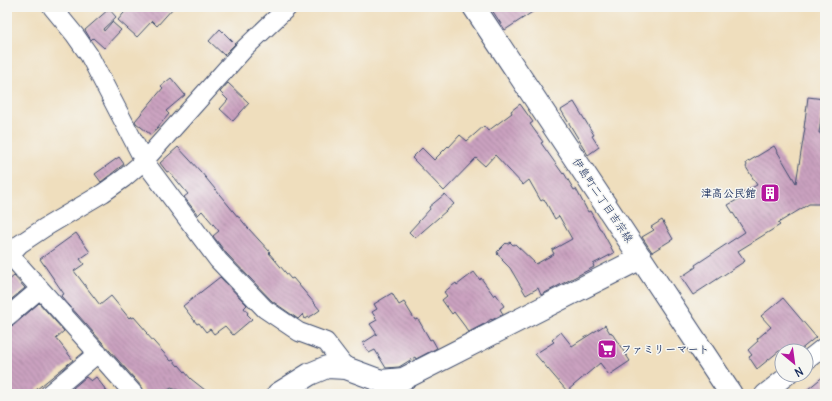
<svg xmlns="http://www.w3.org/2000/svg" width="832" height="401" font-family="Delius,'Klee One',sans-serif">
<style>
.building{fill:url(#building-back-hatch)}
.lines{fill:none;stroke-linecap:round;stroke-linejoin:round}
.street-casing{stroke:#3b496c;stroke-width:20}
.secondary-casing{stroke:#3b496c;stroke-width:24}
.street{stroke:#fff;stroke-width:18}
.secondary{stroke:#fff;stroke-width:22}
.labels{text-anchor:middle;dominant-baseline:central;stroke-width:3;stroke-linejoin:round;paint-order:stroke}
.poi-label{font-size:11px;font-weight:bold;fill:#1b2f5e;stroke:#f6f6f2;text-anchor:end}
.street-label{font-size:11px;fill:#1b2f5e;stroke:#f6f6f2}
</style>
<defs>
<pattern id="building-back-hatch" width="6" height="6" patternUnits="userSpaceOnUse"><rect width="6" height="6" fill="#caa1bf"/><path d="M-1 5l2 2M0 0l6 6M5-1l2 2" fill="none" stroke="#a3849e"/></pattern>
</defs>
<rect width="100%" height="100%" fill="#f6f6f2"/>
<filter id="ink" filterUnits="userSpaceOnUse"><feTurbulence type="fractalNoise" baseFrequency=".025" numOctaves="2"/><feDisplacementMap in="SourceGraphic" scale="8" xChannelSelector="R" yChannelSelector="G"/><feConvolveMatrix kernelMatrix="1 2 1 2 8 2 1 2 1" color-interpolation-filters="sRGB"/></filter>
<filter id="wash" filterUnits="userSpaceOnUse"><feTurbulence type="fractalNoise" baseFrequency=".012" numOctaves="4" result="noise"/><feDisplacementMap in="SourceGraphic" scale="16" xChannelSelector="R" yChannelSelector="G"/><feGaussianBlur stdDeviation="0.9" result="paint"/><feColorMatrix in="noise" values="0 0 0 0 0 0 0 0 0 0 0 0 0 0 0 0 0 1.4 0 .05"/><feComposite in="paint" operator="in"/></filter>
<g filter="url(#wash)">
<rect width="100%" height="100%" fill="#efdebd"/>
<g id="blocks">
<path class="building" d="M 129,7 L 174,7 L 157,26 L 152,21 L 137,37 L 118,20 Z
M 490,7 L 540,7 L 505,30 Z
M 109,9 L 116,17 L 103,29 L 104,31 L 112,22 L 121,30 L 104,48 L 93,38 L 91,40 L 85,30 Z
M 220,29 L 235,44 L 224,55 L 209,41 Z
M 171,78 L 185,95 L 166,111 L 169,114 L 151,135 L 136,123 L 135,121 L 163,88 L 161,86 Z
M 228,83 L 249,103 L 233,121 L 220,109 L 228,100 L 220,92 Z
M 808,97 L 824,99 L 819,133 L 821,133 L 821,135 L 825,135 L 825,204 L 809,204 L 778,223 L 780,225 L 738,251 L 745,261 L 693,295 L 681,277 L 696,267 L 695,265 L 745,232 L 728,205 L 744,196 L 742,193 L 757,185 L 746,167 L 747,165 L 746,163 L 774,146 L 796,183 L 805,128 L 804,128 Z
M 574,102 L 594,135 L 592,136 L 599,147 L 588,155 L 561,110 Z
M 520,104 L 533,122 L 530,124 L 543,142 L 541,143 L 563,174 L 564,173 L 574,190 L 576,189 L 588,212 L 590,211 L 600,229 L 601,229 L 614,253 L 593,264 L 594,267 L 541,295 L 538,288 L 526,295 L 510,268 L 502,260 L 503,259 L 497,254 L 498,254 L 497,252 L 506,243 L 507,244 L 510,242 L 513,245 L 515,244 L 536,264 L 554,254 L 552,250 L 572,239 L 559,216 L 555,219 L 544,199 L 541,201 L 529,180 L 523,185 L 495,155 L 485,166 L 476,158 L 444,191 L 412,158 L 422,148 L 434,160 L 448,146 L 449,147 L 460,135 L 467,141 L 484,126 L 488,131 L 512,113 L 511,111 Z
M 178,147 L 201,172 L 238,217 L 239,217 L 248,228 L 270,252 L 269,253 L 291,279 L 293,278 L 320,310 L 313,315 L 305,319 L 303,314 L 298,319 L 272,301 L 226,253 L 213,236 L 219,231 L 202,211 L 198,215 L 184,197 L 188,194 L 169,171 L 167,172 L 160,163 Z
M 119,157 L 124,164 L 101,182 L 95,174 Z
M 445,194 L 454,204 L 415,238 L 409,232 L 430,209 L 429,207 Z
M 662,220 L 673,239 L 652,252 L 642,237 L 654,230 L 651,227 Z
M 76,233 L 90,252 L 80,259 L 84,264 L 74,271 L 100,305 L 111,296 L 129,318 L 131,316 L 132,318 L 134,317 L 147,332 L 146,333 L 171,361 L 173,360 L 178,366 L 179,365 L 191,379 L 210,394 L 189,394 L 171,388 L 167,391 L 165,390 L 160,394 L 144,394 L 144,391 L 142,387 L 61,296 L 64,294 L 40,259 Z
M 474,272 L 480,280 L 481,278 L 494,296 L 496,294 L 504,306 L 500,309 L 503,314 L 492,320 L 491,319 L 486,323 L 469,332 L 454,312 L 452,314 L 442,300 L 447,296 L 444,292 L 456,283 L 457,285 Z
M 14,276 L 25,288 L 7,303 L 7,282 Z
M 220,277 L 247,305 L 244,308 L 248,313 L 247,314 L 252,319 L 233,335 L 225,326 L 214,334 L 210,329 L 206,332 L 199,323 L 197,324 L 183,306 Z
M 392,293 L 399,305 L 404,302 L 415,320 L 418,319 L 430,340 L 432,339 L 437,348 L 416,359 L 415,357 L 399,367 L 386,368 L 375,350 L 369,353 L 363,343 L 377,334 L 370,324 L 377,320 L 372,312 L 377,309 L 374,304 Z
M 783,298 L 816,337 L 799,351 L 779,351 L 757,369 L 749,357 L 752,355 L 748,350 L 758,341 L 757,339 L 771,327 L 761,316 Z
M 39,303 L 64,331 L 56,338 L 73,360 L 31,394 L 7,394 L 7,327 L 14,325 Z
M 605,325 L 610,333 L 611,332 L 630,361 L 609,375 L 600,363 L 567,391 L 535,354 L 554,342 L 552,340 L 561,332 L 572,346 Z
M 825,375 L 825,394 L 802,394 Z
M 86,377 L 91,381 L 96,377 L 109,394 L 76,394 L 77,393 L 73,388 Z"/>
</g>
</g>
<g filter="url(#ink)">
<use href="#blocks" fill-opacity="0" stroke="#3b496c" stroke-width="1"/>
<g class="lines">
<g class="street-casing">
<path id="street" d="M 52,7 L 75,35 L 89,55 L 144,161 L 218,260 L 265,309 L 299,332 L 326,342 L 346,368
M 10,255 L 134,394
M 7,258 L 20,244 L 44,228 L 103,193 L 124,178 L 144,161 L 245,48 L 288,7
M 7,317 L 40,289
M 806,361 L 825,346
M 49,394 L 98,353
M 764,394 L 788,375"/>
</g>
<g class="secondary-casing">
<path id="secondary" d="M 474,7 L 731,394
M 278,394 L 310,374 L 327,367 L 346,368 L 381,381 L 403,379 L 641,258"/>
</g>
<use href="#street" class="street"/>
<use href="#secondary" class="secondary"/>
</g>
</g>
<defs>
<g id="building-square" transform="scale(1)"><rect x="-9" y="-9" width="18" height="18" rx="4" fill="#b5179e" stroke="#f6f6f2"/><path d="M-4-6H4V6H1V3H-1V6H-4ZM-2.5-4.3h1.7v1.8h-1.7ZM.8-4.3h1.7v1.8H.8ZM-2.5-1h1.7V.8h-1.7ZM.8-1h1.7V.8H.8Z" fill="#fff"/></g>
<g id="supermarket-square" transform="scale(1)"><rect x="-9" y="-9" width="18" height="18" rx="4" fill="#b5179e" stroke="#f6f6f2"/><path d="M-6-5.5h2.5l.6 2H6L4.5 2H-2.5L-4.4-4H-6ZM-1.5 3.2a1.3 1.3 0 1 0 .1 0ZM3 3.2a1.3 1.3 0 1 0 .1 0Z" fill="#fff"/></g>
</defs>
<g fill-rule="evenodd">
<use href="#building-square" x="770" y="193"/>
<use href="#supermarket-square" x="607" y="349"/>
</g>
<g class="labels">
<g class="poi-label">
<text x="756" y="193">津高公民館</text>
<text x="621" y="349" text-anchor="start">ファミリーマート</text>
</g>
<g class="street-label">
<text transform="translate(603 200) rotate(56)">伊島町二丁目吉宗線</text>
</g>
</g>
<rect width="832" height="401" fill="none" stroke="#f6f6f2" stroke-width="24"/>
<g transform="translate(794 363) rotate(151)"><circle r="19" fill="#f6f6f2" stroke="#9ea6b7"/>
<path d="M0-3L7 15L0 10L-7 15Z" fill="#b5179e"/>
<text y="-6" font-size="11" font-weight="bold" text-anchor="middle" fill="#1b2f5e">N</text>
</g>
</svg>
